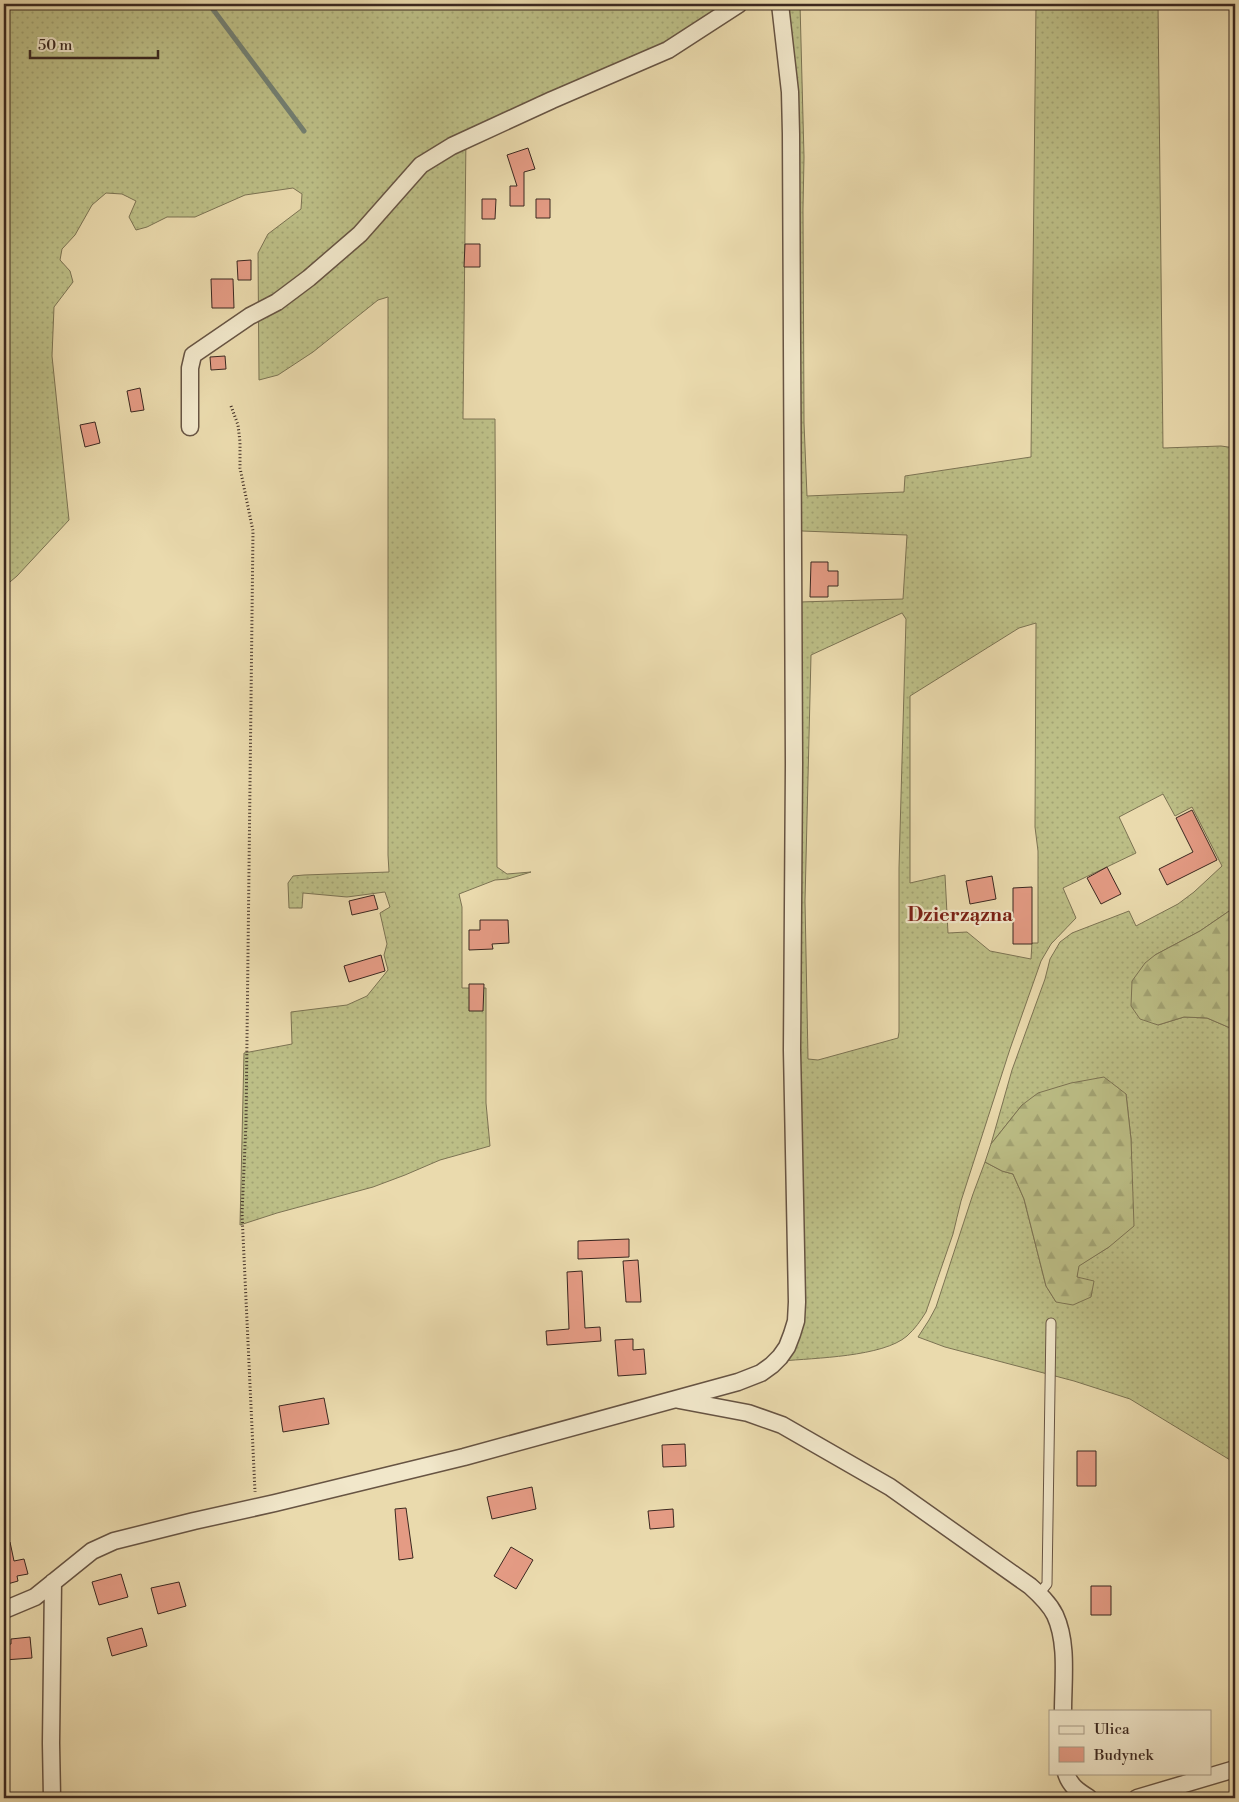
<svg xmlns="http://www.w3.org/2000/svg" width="1239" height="1802" font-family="'Libre Bodoni',serif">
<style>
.grass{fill:url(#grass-dots);stroke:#7c7353;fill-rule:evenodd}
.forest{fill:url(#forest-firs);stroke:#7c7353}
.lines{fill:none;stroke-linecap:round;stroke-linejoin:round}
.stream{stroke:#738073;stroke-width:5}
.building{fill:#e49b84;stroke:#3b2820}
.lane-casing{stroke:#675443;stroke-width:11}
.street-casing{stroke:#675443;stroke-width:19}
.path{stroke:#3b2820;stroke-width:3;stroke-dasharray:1 2.5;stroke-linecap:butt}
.lane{stroke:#f1e7ca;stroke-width:9}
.street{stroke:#f1e7ca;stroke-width:16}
.labels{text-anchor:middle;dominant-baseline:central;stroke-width:4.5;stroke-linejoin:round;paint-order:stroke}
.quarter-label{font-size:20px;font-weight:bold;fill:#7a1f14;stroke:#f1e7ca}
</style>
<defs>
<pattern id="grass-dots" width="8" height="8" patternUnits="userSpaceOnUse" patternTransform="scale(1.25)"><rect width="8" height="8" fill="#bcbe86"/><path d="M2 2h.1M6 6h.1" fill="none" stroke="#a2a373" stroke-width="1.8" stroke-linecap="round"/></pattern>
<pattern id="forest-firs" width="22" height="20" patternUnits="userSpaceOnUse" patternTransform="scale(1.25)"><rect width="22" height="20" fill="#bcbe86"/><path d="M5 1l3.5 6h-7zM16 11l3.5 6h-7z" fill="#a2a373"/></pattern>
</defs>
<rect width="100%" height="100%" fill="#eadaad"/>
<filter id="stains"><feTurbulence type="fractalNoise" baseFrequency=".004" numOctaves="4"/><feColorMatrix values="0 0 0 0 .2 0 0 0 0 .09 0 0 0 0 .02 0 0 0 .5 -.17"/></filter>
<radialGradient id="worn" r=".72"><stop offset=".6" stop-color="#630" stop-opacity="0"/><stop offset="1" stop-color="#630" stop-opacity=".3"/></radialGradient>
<path class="grass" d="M 4,4 L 729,4 L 670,45 L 466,135 L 463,419 L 495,419 L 497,867 L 507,874 L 531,872 L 508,879 L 495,880 L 459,894 L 462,907 L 462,988 L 486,988 L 486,1103 L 490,1146 L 440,1160 L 405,1175 L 373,1187 L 277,1213 L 240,1225 L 244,1053 L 292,1044 L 291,1012 L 347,1005 L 367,996 L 388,970 L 384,955 L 387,944 L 380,913 L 390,907 L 385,892 L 347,897 L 303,893 L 302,908 L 289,908 L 288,883 L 293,876 L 304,875 L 389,872 L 388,855 L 388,297 L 378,300 L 313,352 L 278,375 L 259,380 L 258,253 L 268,234 L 301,209 L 302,194 L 293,188 L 245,195 L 195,217 L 167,217 L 147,227 L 136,230 L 129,217 L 136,201 L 122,194 L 106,193 L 92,205 L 75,235 L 62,249 L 60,260 L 70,271 L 73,282 L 54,307 L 52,356 L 69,520 L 17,576 L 4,587 Z
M 786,4 L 800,4 L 804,157 L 803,209 L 804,423 L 807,496 L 904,492 L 905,476 L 1031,457 L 1036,4 L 1158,4 L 1163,448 L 1221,446 L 1235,448 L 1235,907 L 1200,931 L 1155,955 L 1158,1025 L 1184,1017 L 1207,1018 L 1235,1030 L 1235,1463 L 1130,1399 L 1074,1381 L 945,1347 L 918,1337 L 929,1320 L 936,1307 L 973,1194 L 985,1162 L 1002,1171 L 1013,1174 L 1024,1199 L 1046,1286 L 1056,1302 L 1077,1277 L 1078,1266 L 1109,1247 L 1131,1174 L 1131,1139 L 1126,1094 L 1022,1105 L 991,1144 L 1012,1070 L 1045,979 L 1050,959 L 1060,942 L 1072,933 L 1129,911 L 1136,926 L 1178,904 L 1194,892 L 1222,866 L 1192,807 L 1175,816 L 1163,794 L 1119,817 L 1136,853 L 1063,888 L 1076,918 L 1051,944 L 1041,961 L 1010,1049 L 961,1201 L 953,1234 L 926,1312 C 921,1320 915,1329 907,1336 C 883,1357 814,1358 782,1361 L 793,1343 L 799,602 L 903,599 L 907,535 L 802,531 L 798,524 ZM 902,613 L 906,619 L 899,868 L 899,1032 L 898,1038 L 818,1060 L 808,1059 L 805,901 L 811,655 ZM 1036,623 L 1035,827 L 1038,851 L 1038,943 L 1032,943 L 1031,959 L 990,951 L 967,932 L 948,933 L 945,875 L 910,883 L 910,696 L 1019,628 Z"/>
<path class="forest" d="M 1235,907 L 1235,1030 L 1207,1018 L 1184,1017 L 1158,1025 L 1140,1019 L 1131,1006 L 1132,981 L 1145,963 L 1155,955 L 1200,931 Z
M 1104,1077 L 1126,1094 L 1131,1139 L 1134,1226 L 1109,1247 L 1079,1266 L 1077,1277 L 1094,1281 L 1091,1297 L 1073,1305 L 1056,1302 L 1046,1286 L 1024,1199 L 1013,1174 L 1002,1171 L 985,1162 L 991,1144 L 1022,1105 L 1038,1093 L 1071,1083 Z"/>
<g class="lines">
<path class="stream" d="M 209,4 L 304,131"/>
</g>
<path class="building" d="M 528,148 L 535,169 L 524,172 L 524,206 L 510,206 L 510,186 L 517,186 L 507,155 Z
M 482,199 L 496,199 L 495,219 L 482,219 Z
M 536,199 L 550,199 L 550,218 L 536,218 Z
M 465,244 L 480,244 L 480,267 L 464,267 Z
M 251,260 L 251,280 L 238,280 L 237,261 Z
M 211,279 L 233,279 L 234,308 L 212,308 Z
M 225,356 L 226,369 L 211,370 L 210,357 Z
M 140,388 L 144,410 L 131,412 L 127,391 Z
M 95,422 L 100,443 L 85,447 L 80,425 Z
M 811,562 L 828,562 L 828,571 L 838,571 L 838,586 L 828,586 L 828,597 L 810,597 Z
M 1192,810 L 1217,860 L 1167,885 L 1159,869 L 1193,852 L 1176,818 Z
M 1107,867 L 1121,894 L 1101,904 L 1087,878 Z
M 992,876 L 996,899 L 970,904 L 966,881 Z
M 1032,887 L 1032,944 L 1013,944 L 1013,888 Z
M 374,895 L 378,909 L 352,915 L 349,901 Z
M 480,920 L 508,920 L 509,943 L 492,944 L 493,949 L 469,950 L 469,930 L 480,930 Z
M 381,955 L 385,971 L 349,982 L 344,966 Z
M 469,984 L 484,984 L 483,1011 L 469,1011 Z
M 629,1239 L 629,1257 L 578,1259 L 578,1241 Z
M 638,1260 L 641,1302 L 626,1302 L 623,1261 Z
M 582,1271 L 585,1328 L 600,1327 L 601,1341 L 547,1345 L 546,1331 L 569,1329 L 567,1272 Z
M 633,1339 L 633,1350 L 644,1349 L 646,1374 L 618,1376 L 615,1340 Z
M 324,1398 L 329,1424 L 283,1432 L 279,1406 Z
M 685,1444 L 686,1466 L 663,1467 L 662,1445 Z
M 1077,1451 L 1096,1451 L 1096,1486 L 1077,1486 Z
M 532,1487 L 536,1509 L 492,1519 L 487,1497 Z
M 406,1508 L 413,1558 L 399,1560 L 395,1509 Z
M 673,1509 L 674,1527 L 650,1529 L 648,1511 Z
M 10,1542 L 14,1561 L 24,1559 L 28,1574 L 17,1576 L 18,1581 L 4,1585 L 4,1543 Z
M 511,1547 L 533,1560 L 516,1589 L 494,1576 Z
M 121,1574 L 128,1597 L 99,1605 L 92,1582 Z
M 179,1582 L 186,1606 L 158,1614 L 151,1588 Z
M 1091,1586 L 1111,1586 L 1111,1615 L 1091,1615 Z
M 142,1628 L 147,1646 L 112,1656 L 107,1638 Z
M 30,1637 L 32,1658 L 4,1660 L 4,1645 L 11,1644 L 11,1639 Z"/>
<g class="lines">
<g class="lane-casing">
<path id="lane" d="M 1039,1594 L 1047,1584 L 1051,1323"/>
</g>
<g class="street-casing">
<path id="street" d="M 190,427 L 190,368 L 193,355 L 250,316 L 277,302 L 309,278 L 360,234 L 421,165 L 452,146 L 552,100 L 668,50 L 739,4
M 679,1400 L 748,1413 L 782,1425 L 890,1487 L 1030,1586 C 1039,1594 1049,1603 1055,1615 C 1068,1643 1063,1680 1063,1711
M 4,1610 L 35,1597 L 92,1551 L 114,1541 L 194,1521 L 275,1503 L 464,1457 L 738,1382 L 761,1373 L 772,1365 L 780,1357 L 787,1347 L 792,1334 L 796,1321 L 797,1302 L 792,1050 L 794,764 L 791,134 L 790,92 L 780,4
M 1066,1773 C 1070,1786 1078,1791 1089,1798
M 52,1798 L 51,1743 L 53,1582
M 1137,1798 L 1235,1769"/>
</g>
<path class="path" d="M 231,406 L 238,425 L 240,442 L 240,468 L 253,531 L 246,1123 L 242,1214 L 255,1492"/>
<use href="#lane" class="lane"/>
<use href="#street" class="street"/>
</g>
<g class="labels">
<g class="quarter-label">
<text x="960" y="915">Dzierzązna</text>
</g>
</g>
<rect width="1239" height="1802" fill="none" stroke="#eadaad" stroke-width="20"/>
<rect x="5" y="5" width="1229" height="1792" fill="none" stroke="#3b2820" stroke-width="2.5"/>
<rect x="10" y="10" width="1219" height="1782" fill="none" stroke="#3b2820"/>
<rect x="1049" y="1710" width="162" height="65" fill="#f1e7ca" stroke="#a89b86"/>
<rect x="1059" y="1726" width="25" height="8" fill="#f1e7ca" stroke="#a89b86"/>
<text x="1094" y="1734" font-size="15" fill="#3b2820">Ulica</text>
<rect x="1059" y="1747" width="25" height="15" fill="#e49b84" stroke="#a89b86"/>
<text x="1094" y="1760" font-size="15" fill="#3b2820">Budynek</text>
<path d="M30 50v8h128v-8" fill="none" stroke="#3b2820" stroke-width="2.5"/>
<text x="38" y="50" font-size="15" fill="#3b2820" stroke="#f1e7ca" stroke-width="4" paint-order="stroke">50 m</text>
<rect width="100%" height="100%" filter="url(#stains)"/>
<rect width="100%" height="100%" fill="url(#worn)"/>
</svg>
